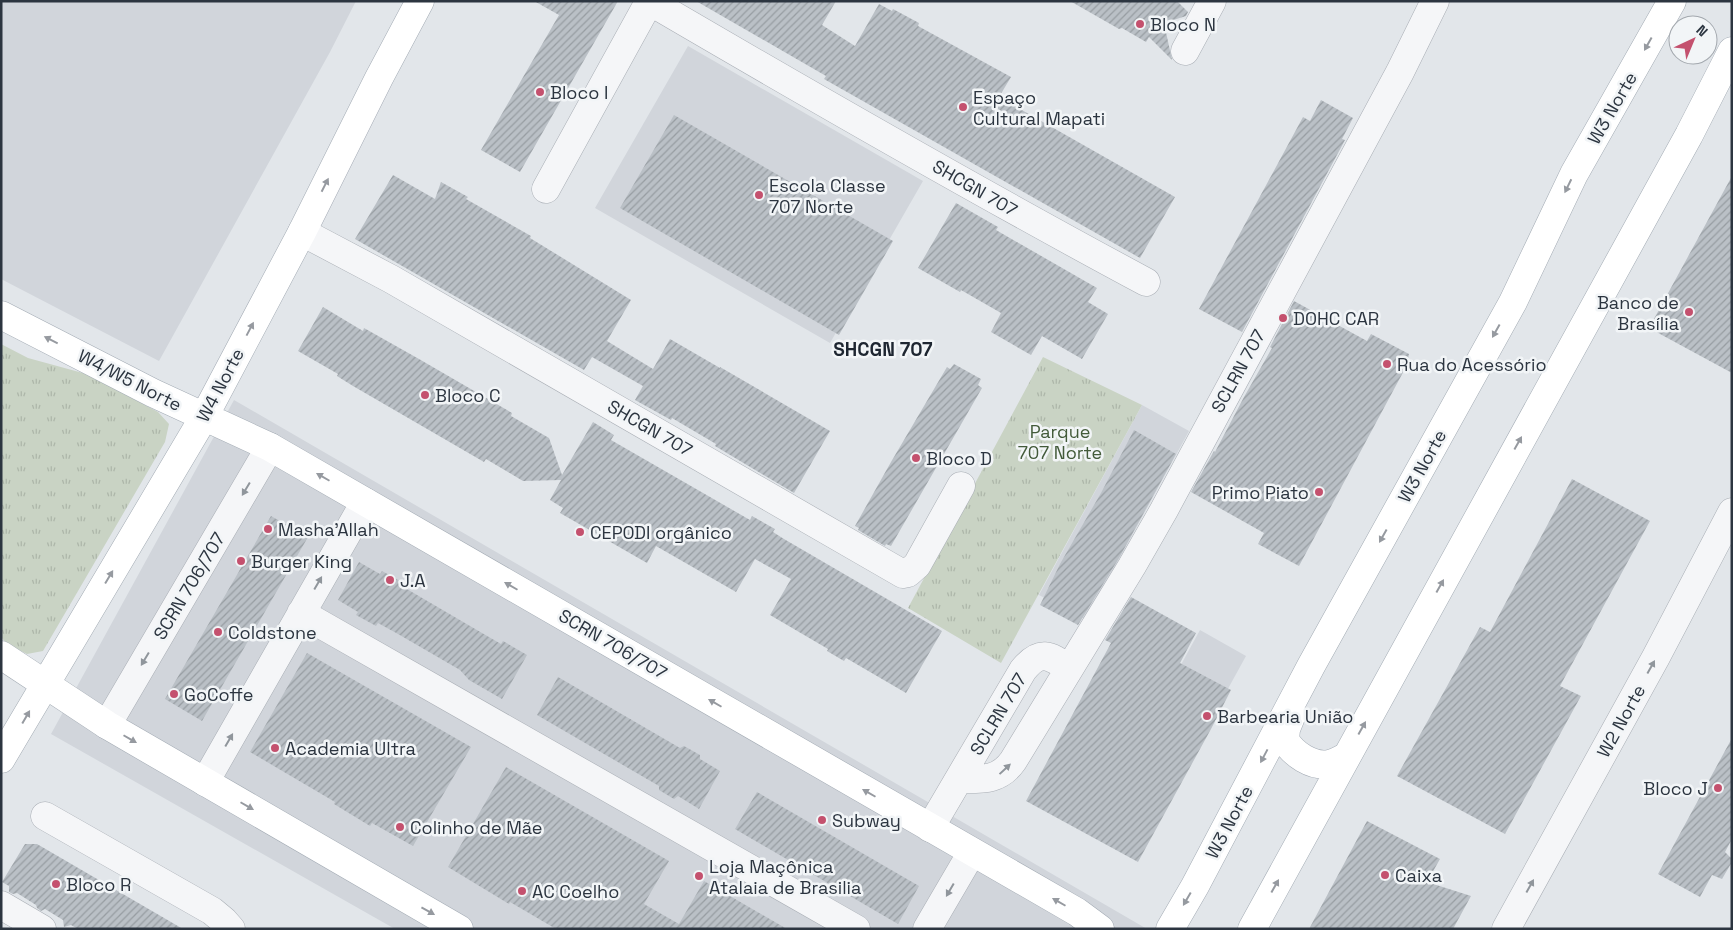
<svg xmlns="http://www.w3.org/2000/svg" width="1733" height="930" font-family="'Space Grotesk',sans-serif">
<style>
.built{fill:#d1d5db}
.grass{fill:url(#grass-tufts)}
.building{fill:url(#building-hatch)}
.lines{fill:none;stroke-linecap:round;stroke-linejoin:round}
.minor-casing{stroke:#a8adb4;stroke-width:29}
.major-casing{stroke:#a3abb4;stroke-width:29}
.minor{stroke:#f5f6f8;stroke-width:28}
.major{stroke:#fff;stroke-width:28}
.oneway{fill:#969aa0}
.oneway2{fill:#90969c}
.poi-dot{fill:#c4516e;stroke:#f2f5f7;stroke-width:2}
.labels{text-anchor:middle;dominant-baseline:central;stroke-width:5;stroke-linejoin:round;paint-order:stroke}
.poi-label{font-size:18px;fill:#2c3540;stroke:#f2f5f7;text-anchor:start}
.street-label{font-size:18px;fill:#2c3540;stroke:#f2f5f7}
.park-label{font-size:18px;fill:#435b3a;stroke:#f2f5f7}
.neighbourhood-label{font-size:19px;font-weight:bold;fill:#1e2631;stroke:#f2f5f7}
</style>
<defs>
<pattern id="grass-tufts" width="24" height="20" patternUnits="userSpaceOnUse" patternTransform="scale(1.25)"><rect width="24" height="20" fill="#c9d3c4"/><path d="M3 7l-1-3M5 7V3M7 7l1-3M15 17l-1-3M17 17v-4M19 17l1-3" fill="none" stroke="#adb6a9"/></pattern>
<pattern id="building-hatch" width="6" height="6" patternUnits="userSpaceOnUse" patternTransform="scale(1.25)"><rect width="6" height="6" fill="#bac0c6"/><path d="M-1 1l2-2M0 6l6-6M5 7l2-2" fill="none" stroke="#979da2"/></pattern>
</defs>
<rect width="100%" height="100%" fill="#e2e6ea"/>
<path class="built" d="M 1,1 L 356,1 L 330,52 L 159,361 L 1,279 Z
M 688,46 L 923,181 L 830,343 L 595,208 Z
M 234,400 L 1147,929 L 395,929 L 51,734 Z
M 1142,405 L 1189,431 L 1086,620 L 1039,595 Z
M 1200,630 L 1246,656 L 1137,854 L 1091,829 Z"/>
<path class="grass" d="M 1,344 L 28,358 L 90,375 L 158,412 L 169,424 L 165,442 L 43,651 L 27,654 L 7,644 L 1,637 Z
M 1043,357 L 1142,405 L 1001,663 L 908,608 Z"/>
<path class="building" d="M 534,1 L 618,1 L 520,172 L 481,150 L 559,15 Z
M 696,1 L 836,1 L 822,25 L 855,46 L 879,4 L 892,11 L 893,9 L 919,23 L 918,26 L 1011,77 L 999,97 L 1175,197 L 1140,258 L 824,79 L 826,76 Z
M 1070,1 L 1177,1 L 1188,12 L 1186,16 L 1164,23 L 1172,60 L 1149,37 L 1146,42 L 1122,28 L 1119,29 Z
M 1321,100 L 1353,118 L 1342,139 L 1345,140 L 1242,332 L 1199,309 L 1303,117 L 1310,121 Z
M 674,115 L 893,241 L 839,335 L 620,208 Z
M 393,175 L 435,199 L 441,182 L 468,197 L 466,199 L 531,236 L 530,238 L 631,300 L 607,341 L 653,369 L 670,339 L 720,368 L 720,367 L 830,431 L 794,493 L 715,446 L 716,444 L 672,418 L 671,420 L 635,400 L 643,386 L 592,357 L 584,370 L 355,239 Z
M 1732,176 L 1732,373 L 1649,328 Z
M 956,203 L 998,227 L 996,230 L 1097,288 L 1088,302 L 1108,314 L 1082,359 L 1042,336 L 1031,355 L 991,332 L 1001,313 L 961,290 L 960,292 L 918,268 Z
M 1294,301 L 1367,341 L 1371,334 L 1409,354 L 1407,365 L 1299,566 L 1258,544 L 1264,533 L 1191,492 L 1214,451 L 1215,452 L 1244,397 L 1272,348 L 1270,347 Z
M 323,307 L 363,331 L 364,328 L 419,359 L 512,413 L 511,416 L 549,438 L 562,475 L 593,422 L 614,435 L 611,440 L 750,520 L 752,516 L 775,529 L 773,532 L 784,539 L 942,631 L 906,693 L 846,658 L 844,661 L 827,651 L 828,649 L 770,615 L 791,579 L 755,559 L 736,592 L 656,546 L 647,563 L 560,513 L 563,508 L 550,500 L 561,480 L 523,481 L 486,459 L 484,462 L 353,386 L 337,376 L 338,374 L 298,351 Z
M 954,364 L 981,379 L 978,385 L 982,388 L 891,546 L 886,544 L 885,546 L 858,530 L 859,528 L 855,526 L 891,462 L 947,367 L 950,369 Z
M 1134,430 L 1176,454 L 1119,558 L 1078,625 L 1040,605 L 1060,564 L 1101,493 Z
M 1572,479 L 1650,521 L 1560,686 L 1581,696 L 1505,834 L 1397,776 L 1480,627 L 1490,632 Z
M 271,516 L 308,537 L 202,721 L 165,699 Z
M 359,562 L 380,574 L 382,571 L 402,582 L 400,585 L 482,633 L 501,644 L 503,641 L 527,655 L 502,699 L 469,680 L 460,670 L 398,634 L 378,623 L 376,626 L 356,615 L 358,612 L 338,600 Z
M 1131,597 L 1196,633 L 1180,663 L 1231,690 L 1211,729 L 1138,862 L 1026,801 L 1111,643 L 1105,640 Z
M 307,653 L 471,747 L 413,846 L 372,823 L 370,826 L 334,804 L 335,802 L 250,752 Z
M 558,677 L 680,748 L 684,746 L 700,755 L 700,759 L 720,771 L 699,809 L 678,796 L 674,799 L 659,790 L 659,786 L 537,715 Z
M 1732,738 L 1732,839 L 1725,852 L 1732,859 L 1732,862 L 1722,879 L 1712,875 L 1700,897 L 1658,874 Z
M 506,767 L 669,861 L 644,904 L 679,924 L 704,881 L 787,929 L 556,929 L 510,902 L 509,904 L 448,867 Z
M 757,792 L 919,886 L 898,924 L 735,829 Z
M 1367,821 L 1440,859 L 1427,882 L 1471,896 L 1453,929 L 1309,929 Z
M 25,844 L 37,844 L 183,929 L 78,929 L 71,925 L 64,927 L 63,920 L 45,909 L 41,911 L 37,908 L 36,905 L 17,893 L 13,894 L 9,892 L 9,886 L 2,882 Z"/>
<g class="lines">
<g class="minor-casing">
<path id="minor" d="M 649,1 C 813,97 978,192 1146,282
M 1185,51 L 1212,1
M 546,189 L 649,2
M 302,232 L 391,279 L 903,574 L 908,573 L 917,565 L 961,486
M 301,613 L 856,929
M 107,725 L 270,447
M 959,779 C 982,779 999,781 1013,761 L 1132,566 L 1164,510 L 1400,72 L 1435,1
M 205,782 L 365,502
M 45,816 L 212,911 L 224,921 L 231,929
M 930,828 L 1023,670 C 1040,649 1049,655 1069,668
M 1,905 L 42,929
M 927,929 L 972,852
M 1506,929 L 1656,657 L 1732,512"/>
</g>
<g class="major-casing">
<path id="major" d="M 1,315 L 153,393 L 270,447 L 1077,912 L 1100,929
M 1,655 L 107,725 L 459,929
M 1292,714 L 1286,729 L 1285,740 C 1293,754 1312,767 1329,764 C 1335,763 1342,759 1347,756
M 1,759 L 204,417 L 302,232 L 379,78 L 420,1
M 1170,929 L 1195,886 L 1311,666 L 1513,302 L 1574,174 L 1672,1
M 1252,929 L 1689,135 L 1732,51"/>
</g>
<use href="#minor" class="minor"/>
<use href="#major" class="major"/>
</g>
<defs><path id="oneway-solid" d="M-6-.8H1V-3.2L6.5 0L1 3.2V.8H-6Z" transform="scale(1.25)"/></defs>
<g class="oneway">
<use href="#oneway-solid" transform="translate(1648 44) rotate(119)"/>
<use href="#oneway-solid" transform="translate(325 185) rotate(-63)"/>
<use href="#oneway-solid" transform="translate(1568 186) rotate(116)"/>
<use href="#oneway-solid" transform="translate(250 329) rotate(-62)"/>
<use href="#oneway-solid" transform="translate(1496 331) rotate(119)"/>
<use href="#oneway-solid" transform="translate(51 340) rotate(-153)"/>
<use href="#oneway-solid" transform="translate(1518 443) rotate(-61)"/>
<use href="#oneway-solid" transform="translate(323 477) rotate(-150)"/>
<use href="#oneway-solid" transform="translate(1383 536) rotate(119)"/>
<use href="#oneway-solid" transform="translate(109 577) rotate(-59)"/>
<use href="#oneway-solid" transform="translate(511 586) rotate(-150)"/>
<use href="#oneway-solid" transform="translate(1440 586) rotate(-61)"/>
<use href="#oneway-solid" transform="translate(715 703) rotate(-150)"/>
<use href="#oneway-solid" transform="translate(26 717) rotate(-60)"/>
<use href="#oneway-solid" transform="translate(1362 728) rotate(-61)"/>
<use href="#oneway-solid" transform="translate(130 739) rotate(30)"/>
<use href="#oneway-solid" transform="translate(1264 756) rotate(118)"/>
<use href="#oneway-solid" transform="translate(869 793) rotate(-150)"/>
<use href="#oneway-solid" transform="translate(247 806) rotate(30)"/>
<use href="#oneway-solid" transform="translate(1275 886) rotate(-61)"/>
<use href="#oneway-solid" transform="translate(1187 899) rotate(120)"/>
<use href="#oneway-solid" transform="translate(1059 902) rotate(-150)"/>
<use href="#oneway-solid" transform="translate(428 911) rotate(29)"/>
</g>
<g class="oneway2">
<use href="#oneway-solid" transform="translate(246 489) rotate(121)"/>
<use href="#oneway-solid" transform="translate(318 583) rotate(-60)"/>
<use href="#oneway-solid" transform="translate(145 659) rotate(121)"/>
<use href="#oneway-solid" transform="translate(1651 667) rotate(-61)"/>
<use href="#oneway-solid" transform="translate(229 740) rotate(-60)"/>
<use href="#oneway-solid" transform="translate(1005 769) rotate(-43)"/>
<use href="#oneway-solid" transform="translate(1530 886) rotate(-61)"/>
<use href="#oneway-solid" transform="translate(950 890) rotate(120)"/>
</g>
<g class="poi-dot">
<circle cx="1140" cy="24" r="5"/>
<circle cx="540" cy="92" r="5"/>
<circle cx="963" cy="107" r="5"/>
<circle cx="759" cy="195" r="5"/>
<circle cx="1689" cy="312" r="5"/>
<circle cx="1283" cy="318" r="5"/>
<circle cx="1387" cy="364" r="5"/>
<circle cx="425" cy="395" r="5"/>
<circle cx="916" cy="458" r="5"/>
<circle cx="1319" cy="492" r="5"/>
<circle cx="268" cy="529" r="5"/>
<circle cx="580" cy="532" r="5"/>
<circle cx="241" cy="561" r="5"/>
<circle cx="390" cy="580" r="5"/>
<circle cx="218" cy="632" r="5"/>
<circle cx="174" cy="694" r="5"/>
<circle cx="1207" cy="716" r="5"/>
<circle cx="275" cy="748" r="5"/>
<circle cx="1718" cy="788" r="5"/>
<circle cx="822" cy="820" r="5"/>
<circle cx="400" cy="827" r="5"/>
<circle cx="1385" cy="875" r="5"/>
<circle cx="699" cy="876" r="5"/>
<circle cx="56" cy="884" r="5"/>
<circle cx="522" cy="891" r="5"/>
</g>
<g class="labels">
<g class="poi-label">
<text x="1150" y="24">Bloco N</text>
<text x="550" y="92">Bloco I</text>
<text x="973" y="97">Espaço<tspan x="973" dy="21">Cultural Mapati</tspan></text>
<text x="769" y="185">Escola Classe<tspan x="769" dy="21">707 Norte</tspan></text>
<text x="1679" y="302" text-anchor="end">Banco de<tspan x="1679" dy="21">Brasília</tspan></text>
<text x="1293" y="318">DOHC CAR</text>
<text x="1397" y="364">Rua do Acessório</text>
<text x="435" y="395">Bloco C</text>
<text x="926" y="458">Bloco D</text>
<text x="1309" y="492" text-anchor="end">Primo Piato</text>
<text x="278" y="529">Masha'Allah</text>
<text x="590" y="532">CEPODI orgânico</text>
<text x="251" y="561">Burger King</text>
<text x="400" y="580">J.A</text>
<text x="228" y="632">Coldstone</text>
<text x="184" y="694">GoCoffe</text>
<text x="1217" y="716">Barbearia União</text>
<text x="285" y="748">Academia Ultra</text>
<text x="1708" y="788" text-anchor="end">Bloco J</text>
<text x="832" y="820">Subway</text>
<text x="410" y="827">Colinho de Mãe</text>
<text x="709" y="866">Loja Maçônica<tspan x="709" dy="21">Atalaia de Brasilia</tspan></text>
<text x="1395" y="875">Caixa</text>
<text x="66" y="884">Bloco R</text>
<text x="532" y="891">AC Coelho</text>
</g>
<g class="street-label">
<text transform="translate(1612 108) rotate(-60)">W3 Norte</text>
<text transform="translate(975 188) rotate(30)">SHCGN 707</text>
<text transform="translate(1238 371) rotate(-61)">SCLRN 707</text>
<text transform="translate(130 380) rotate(27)">W4/W5 Norte</text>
<text transform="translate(220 385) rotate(-62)">W4 Norte</text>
<text transform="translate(650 428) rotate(30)">SHCGN 707</text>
<text transform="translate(1422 466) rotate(-61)">W3 Norte</text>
<text transform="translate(189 586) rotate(-59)">SCRN 706/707</text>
<text transform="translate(613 644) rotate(30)">SCRN 706/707</text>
<text transform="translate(998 714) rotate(-59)">SCLRN 707</text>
<text transform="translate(1621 721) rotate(-61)">W2 Norte</text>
<text transform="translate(1229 822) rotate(-62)">W3 Norte</text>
</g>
<g class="park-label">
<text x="1060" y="431">Parque<tspan x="1060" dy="21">707 Norte</tspan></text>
</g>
<g class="neighbourhood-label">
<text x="883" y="349">SHCGN 707</text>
</g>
</g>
<rect width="1733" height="930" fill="none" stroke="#2c3540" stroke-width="5"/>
<g transform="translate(1693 40) rotate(44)"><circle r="24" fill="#f2f5f7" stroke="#a3a8ae"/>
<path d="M0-4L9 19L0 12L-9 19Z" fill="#c4516e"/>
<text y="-8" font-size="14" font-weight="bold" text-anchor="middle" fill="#2c3540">N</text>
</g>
</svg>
